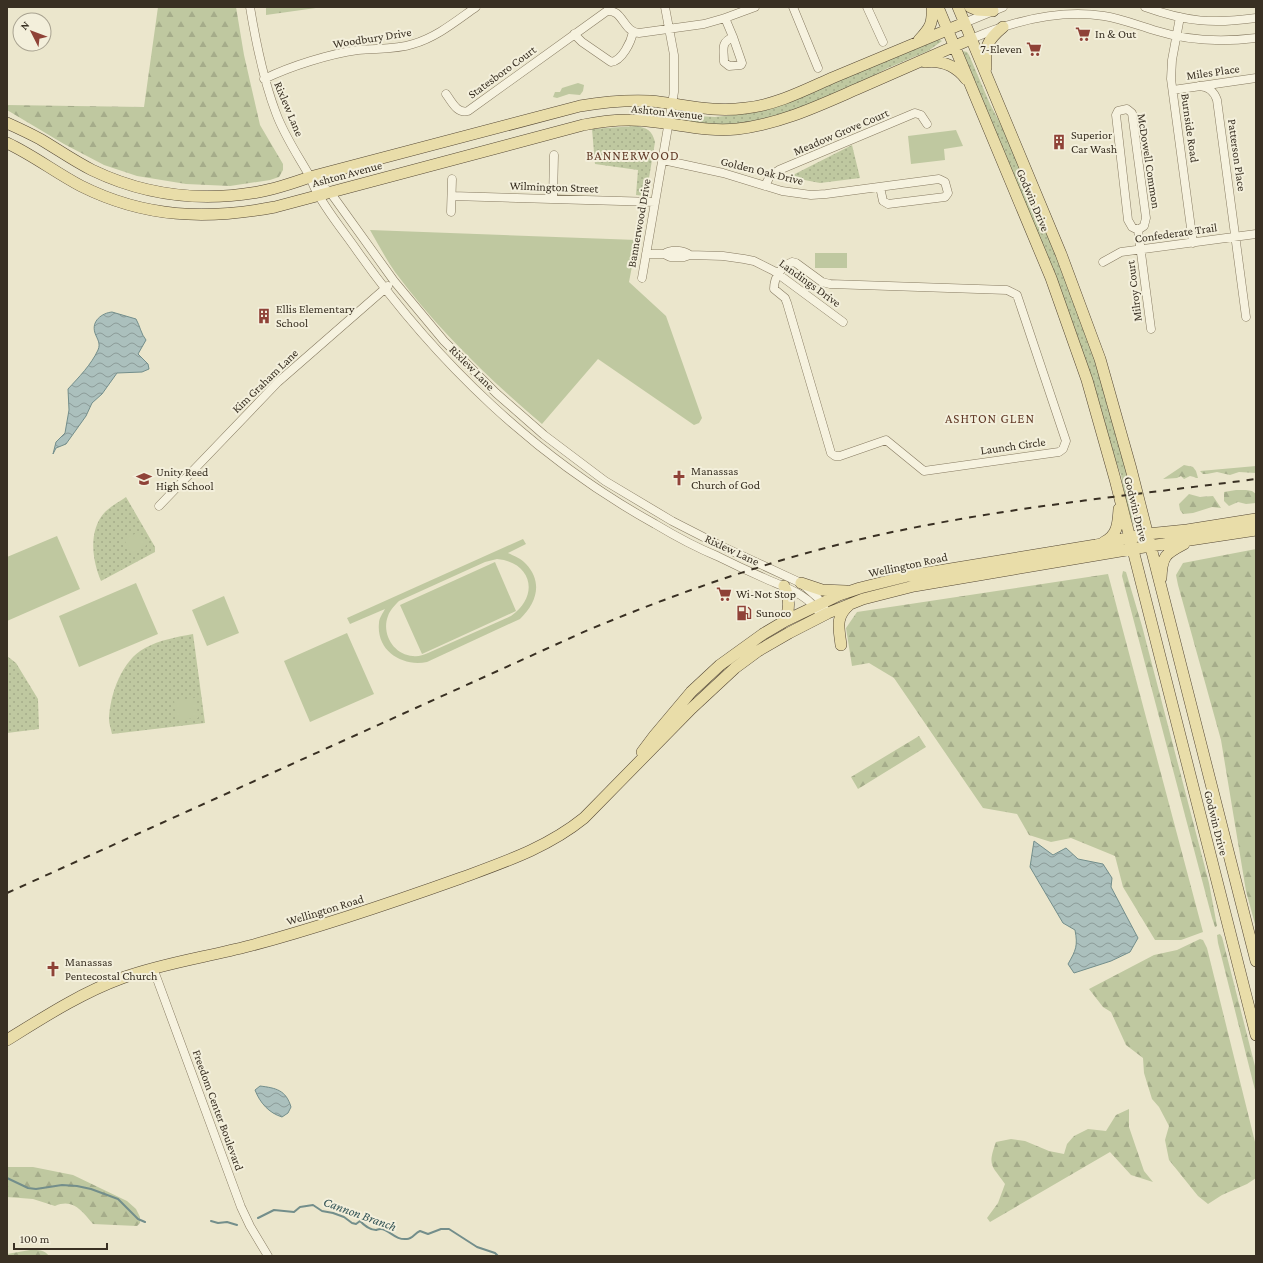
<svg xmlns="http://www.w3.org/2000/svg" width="1263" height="1263" font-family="'Crimson Pro',serif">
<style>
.grass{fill:url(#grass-dots)}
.forest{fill:url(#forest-firs)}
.park{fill:#bfc8a0;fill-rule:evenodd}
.water{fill:url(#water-waves);stroke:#738e8b}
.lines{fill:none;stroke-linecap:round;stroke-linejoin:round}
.stream{stroke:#738e8b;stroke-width:2}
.minor-casing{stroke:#867a61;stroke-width:9}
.major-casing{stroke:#554835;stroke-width:12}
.minor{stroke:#f6f2df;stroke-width:8}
.major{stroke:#e9dda9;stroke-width:11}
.rail{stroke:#393023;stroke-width:2;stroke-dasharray:7 7;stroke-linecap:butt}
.labels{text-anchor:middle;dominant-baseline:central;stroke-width:4;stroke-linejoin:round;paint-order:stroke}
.poi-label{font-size:12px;fill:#393023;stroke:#f3efdb;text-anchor:start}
.street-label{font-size:12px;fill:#393023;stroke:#f3efdb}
.neighbourhood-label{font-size:13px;letter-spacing:1px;fill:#613a27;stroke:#f3efdb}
.water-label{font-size:13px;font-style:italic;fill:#345557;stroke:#f3efdb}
</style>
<defs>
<pattern id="grass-dots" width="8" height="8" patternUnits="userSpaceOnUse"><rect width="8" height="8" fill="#bfc8a0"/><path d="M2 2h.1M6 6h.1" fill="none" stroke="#a5ac8a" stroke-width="1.8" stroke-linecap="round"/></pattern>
<pattern id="forest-firs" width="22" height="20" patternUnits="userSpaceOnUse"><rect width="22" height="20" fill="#bfc8a0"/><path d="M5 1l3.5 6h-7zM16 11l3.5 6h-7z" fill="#a5ac8a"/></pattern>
<pattern id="water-waves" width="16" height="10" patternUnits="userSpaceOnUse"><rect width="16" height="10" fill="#abc0bd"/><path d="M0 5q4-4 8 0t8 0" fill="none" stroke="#8c9c99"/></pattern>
</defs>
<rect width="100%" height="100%" fill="#ebe6cc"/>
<path class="grass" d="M 937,40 L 940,40 L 942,41 L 928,51 L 888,68 L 859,83 L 781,116 L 729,125 L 709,125 L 681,120 L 678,117 L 681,115 L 715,117 L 734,115 L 774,105 Z
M 963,51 L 967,52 L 969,55 L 990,104 L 1001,125 L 1043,218 L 1104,385 L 1141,523 L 1138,530 C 1130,526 1123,486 1121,475 L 962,55 Z
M 636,126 C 647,128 652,130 655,142 L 646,196 L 636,195 L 638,170 L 595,164 L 592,129 Z
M 852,145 L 860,178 L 820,183 L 789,177 Z
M 126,497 L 155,547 L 155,552 L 101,581 C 92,560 88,530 105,512 C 111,506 119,502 126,497 Z
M 193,634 L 205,723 L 112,734 C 111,729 109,724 109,719 C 110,694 122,660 145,648 C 160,640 176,637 193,634 Z
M 7,656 L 16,663 L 38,699 L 39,729 L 7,733 Z"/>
<path class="forest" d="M 158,7 L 236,7 L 244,55 L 260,125 L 283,164 L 283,170 L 279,177 L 270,180 L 230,186 L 186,184 L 137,176 L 104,165 L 64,144 L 7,110 L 7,105 L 144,107 Z
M 266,7 L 323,7 L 266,15 Z
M 1184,465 L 1193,467 L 1196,471 L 1198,478 L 1196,478 L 1194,477 L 1190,476 L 1184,479 L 1181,476 L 1177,478 L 1163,479 Z
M 1256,466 L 1256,473 L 1239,472 L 1230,475 L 1217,472 L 1207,474 L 1203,474 L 1200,471 Z
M 1236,490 L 1246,490 L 1252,491 L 1256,494 L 1256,503 L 1246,504 L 1238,502 L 1229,506 L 1224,501 L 1224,492 Z
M 1189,494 L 1200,497 L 1213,496 L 1221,508 L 1212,507 L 1193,513 L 1183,514 L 1180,510 L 1179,504 Z
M 1256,549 L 1256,928 L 1246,891 L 1221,740 L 1178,585 L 1176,575 L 1183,563 Z
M 1123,571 L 1126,572 L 1142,626 L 1209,883 L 1217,926 L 1215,927 L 1212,918 L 1122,576 Z
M 1108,574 L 1203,932 L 1181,940 L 1155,940 L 1123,887 L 1115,856 L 1071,838 L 1051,842 L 1029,835 L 1017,814 L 983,808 L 894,678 L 869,663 L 852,666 L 846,628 L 857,612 Z
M 919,736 L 926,747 L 858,789 L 851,777 Z
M 1220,934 L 1222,937 L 1256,1070 L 1256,1094 L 1218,943 L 1217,935 Z
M 1200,939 L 1203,940 L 1207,948 L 1256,1146 L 1256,1178 L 1247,1184 L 1222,1195 L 1208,1204 L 1198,1196 L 1169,1160 L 1165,1140 L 1169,1126 L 1159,1107 L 1152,1099 L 1144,1073 L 1143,1058 L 1126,1045 L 1111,1012 L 1103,1007 L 1089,989 L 1154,955 L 1177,950 Z
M 1129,1109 L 1129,1127 L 1144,1171 L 1153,1182 L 1131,1175 L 1110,1152 L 990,1222 L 987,1218 L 998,1203 L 1005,1184 C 992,1165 987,1167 996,1142 L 1011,1139 L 1025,1141 L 1049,1151 L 1064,1154 L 1067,1144 L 1074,1136 L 1088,1129 L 1106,1131 L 1116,1115 Z
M 7,1167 L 33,1167 L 73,1175 L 127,1201 L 136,1209 L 140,1217 L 140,1223 L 137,1226 L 93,1224 C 82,1211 73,1198 55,1206 L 33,1199 L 7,1197 Z
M 30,1250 C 37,1250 44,1249 49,1256 L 7,1256 L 7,1254 Z"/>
<path class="park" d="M 578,83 L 584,85 L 583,91 L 580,95 L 569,94 L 557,98 L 553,97 L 555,92 L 560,92 L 562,88 Z
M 956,130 L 963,146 L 944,149 L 945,160 L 911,164 L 908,136 Z
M 370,230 L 637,240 L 629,282 L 666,316 L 702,418 L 699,423 L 694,425 L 598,359 L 542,424 C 488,378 437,329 395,272 C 386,259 378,244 370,230 Z
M 815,253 L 847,253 L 847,268 L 815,268 Z
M 139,532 L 146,546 L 131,554 L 124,539 Z
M 57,536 L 80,589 L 7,621 L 7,557 Z
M 523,539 L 526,544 L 508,553 C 514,556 521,558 526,564 C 543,582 537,603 520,619 L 427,662 C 402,667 376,651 379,623 C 379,618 383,613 385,609 L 350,624 L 347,618 ZM 497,559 C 532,562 540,596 511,616 L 428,653 C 423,655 418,657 413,656 C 394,655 381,634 388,616 C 390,610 395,605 399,601 L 485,562 Z
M 495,562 L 516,611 L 422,654 L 400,605 Z
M 136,583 L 158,634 L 79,667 L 59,616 Z
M 224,596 L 239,633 L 207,646 L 192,610 Z
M 347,633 L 374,694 L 310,722 L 284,661 Z
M 196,698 L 198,718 L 176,720 L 174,700 Z"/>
<path class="water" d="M 112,312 L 136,319 C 140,326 141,334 146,340 L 138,354 L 148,364 L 149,369 L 142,372 L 117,373 L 102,394 L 92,403 L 86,416 L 66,444 L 56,448 L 53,454 L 56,442 L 65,433 L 69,410 L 68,389 C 79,377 91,365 98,350 C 101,343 97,339 95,333 C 91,321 102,313 112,312 Z
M 1034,841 L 1053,855 L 1066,848 L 1078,859 L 1103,864 L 1112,878 L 1111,887 L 1138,938 L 1130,952 L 1111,961 L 1074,973 L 1068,964 C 1076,950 1078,946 1075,930 L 1063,923 L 1030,867 Z
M 260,1086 C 276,1088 286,1090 291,1107 L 288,1113 L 282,1117 C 269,1113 260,1103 255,1090 Z"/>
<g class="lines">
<path class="stream" d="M 7,1178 L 28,1188 L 36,1189 L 62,1185 L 77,1186 L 91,1189 L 118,1199 L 138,1219 L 145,1222
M 258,1218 L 274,1210 L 294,1212 L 300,1207 L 313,1205 L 322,1211 L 333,1213 L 344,1217 L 352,1223 L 356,1224 L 360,1221 C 364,1225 369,1230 376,1230 C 379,1229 381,1228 385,1230 C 393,1234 397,1240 407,1239 C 412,1239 415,1233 420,1231 L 428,1234 L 441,1229 L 449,1229 L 477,1247 L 495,1253 L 498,1256
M 211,1221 L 218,1223 L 227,1222 L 237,1225"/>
<g class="minor-casing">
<path id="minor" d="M 250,7 C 256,43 263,79 276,113 C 284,135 297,154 309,175 C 312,181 314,188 318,194 C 329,214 345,233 358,252 C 436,362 536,458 655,524 C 675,536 695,547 717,556 C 733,564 748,571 764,578 C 786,588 809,594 821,616
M 793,7 L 818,68
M 867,7 L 883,42
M 1145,7 C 1187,22 1213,24 1256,18
M 1180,17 L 1172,60 L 1171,79 L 1193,243
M 725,18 L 733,37
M 964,23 L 1003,7
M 574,34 L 582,42 L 611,62 C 622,61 631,42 633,32
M 733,37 L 742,63 L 741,65 L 729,66 L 724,62 C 724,49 720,43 733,37 Z
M 971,39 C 1013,21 1058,9 1104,16 C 1123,19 1139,26 1157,31 C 1189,41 1223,42 1256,38
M 264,79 C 291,66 329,54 358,50 C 376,48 395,50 413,44 C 437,37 456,21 476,7
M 1199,86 C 1209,87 1214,91 1217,100 L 1246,317
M 1173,90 L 1256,78
M 446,94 C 452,102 457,114 468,111 L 607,11 C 623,9 623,32 639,33 L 704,24 L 725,18 L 755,7
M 663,160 L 723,173 L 782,191 L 811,195 L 826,194 L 939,179 L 945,182 L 948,193 L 945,197 L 888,204 L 883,201 L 880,187
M 311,178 L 330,192 L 394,281 L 444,341 L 496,393 L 544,435 L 605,481 L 672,521 L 719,545 L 801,583 L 817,597 L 824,607
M 765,186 L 770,176 L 779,170 L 915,113 L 921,115 L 927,124
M 452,196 L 655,202
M 553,199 L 554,155
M 451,212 L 452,179
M 1138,230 L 1144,226 L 1146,218 L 1132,113 L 1127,109 L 1118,111 L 1116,115 L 1128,220 L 1132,227 L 1138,230 L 1151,329
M 646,254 L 664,254 L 670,257 L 684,257 L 690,255 L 723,256 L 744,259 L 754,261 L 774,271 L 843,322
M 664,254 C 671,249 683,250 690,255
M 792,262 L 796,263 L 822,282 L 830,284 L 1007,290 L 1017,295 L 1066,441 L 1063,449 L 1059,452 L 924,471 L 886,440 L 840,456 L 835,456 L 831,453 L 787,303 L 785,298 L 774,289 C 774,277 781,267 792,262 Z
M 1103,262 L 1121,252 L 1256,234
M 642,278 L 674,92 L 674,55 L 665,7
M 159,506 L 278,382 L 388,286
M 153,968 L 241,1207 L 250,1226 L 268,1256"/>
</g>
<g class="major-casing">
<path id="major" d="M 938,7 L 1051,278 L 1087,380 L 1115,479 L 1256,1035
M 958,7 L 1061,254 L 1100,359 L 1131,469 L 1256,961
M 970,7 L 977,10 L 993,11
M 919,40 C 930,28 933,24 932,7
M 925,62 C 942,60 955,65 966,79
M 986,68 C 985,47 986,41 1003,27
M 7,123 C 18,128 29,133 40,139 C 57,149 74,161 92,170 C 144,195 201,202 258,192 C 275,189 293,183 310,177 L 580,106 C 603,102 626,100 650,101 C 683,104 712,113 746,108 C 776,105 805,90 832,78 C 876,60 920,41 964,23
M 7,143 C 33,155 56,173 81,186 C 145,218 206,220 275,207 L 583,125 C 607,120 631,118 656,122 C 683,125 709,132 737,129 C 780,124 818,106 857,89 C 895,72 933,56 971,39
M 1104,542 C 1118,535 1118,523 1119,509
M 1161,578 C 1162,556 1165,554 1184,544
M 801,583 L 822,590 L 846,591
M 784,586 C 790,598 790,609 785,621
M 841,645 C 839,628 835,617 849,605
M 642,752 L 654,736 L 691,692 L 720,665 L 763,634 L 785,621 L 839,595 L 860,588 L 908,576 L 1096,545 L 1147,534 L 1187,530 L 1256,519
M 7,1040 C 44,1017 81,993 122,978 C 163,963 207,957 249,946 C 321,927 391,903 461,878 C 504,862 547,848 584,818 L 692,708 L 735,668 L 758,651 L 789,633 L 828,613 L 863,599 L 914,586 L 1150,546 L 1256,530"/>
</g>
<use href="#minor" class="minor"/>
<use href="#major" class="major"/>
<path class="rail" d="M 7,893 L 588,630 C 680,592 773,559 870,537 C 997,508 1127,496 1256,479"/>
</g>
<defs>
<g id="supermarket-bare" transform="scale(1.2)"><path d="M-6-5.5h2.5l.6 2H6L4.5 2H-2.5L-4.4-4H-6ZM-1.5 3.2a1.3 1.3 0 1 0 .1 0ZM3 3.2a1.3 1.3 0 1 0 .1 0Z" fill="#8f4237" stroke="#f3efdb" stroke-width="2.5" paint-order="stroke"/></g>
<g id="building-bare" transform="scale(1.2)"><path d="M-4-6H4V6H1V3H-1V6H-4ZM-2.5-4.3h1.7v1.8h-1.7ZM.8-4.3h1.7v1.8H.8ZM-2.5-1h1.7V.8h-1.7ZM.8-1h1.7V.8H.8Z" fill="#8f4237" stroke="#f3efdb" stroke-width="2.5" paint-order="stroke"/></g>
<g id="church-bare" transform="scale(1.2)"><path d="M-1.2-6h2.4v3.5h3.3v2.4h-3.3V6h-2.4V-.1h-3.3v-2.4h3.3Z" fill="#8f4237" stroke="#f3efdb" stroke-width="2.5" paint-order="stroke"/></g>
<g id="school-bare" transform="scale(1.2)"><path d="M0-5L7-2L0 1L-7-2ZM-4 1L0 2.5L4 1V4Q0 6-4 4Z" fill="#8f4237" stroke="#f3efdb" stroke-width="2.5" paint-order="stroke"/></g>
<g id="fuel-bare" transform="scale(1.2)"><path d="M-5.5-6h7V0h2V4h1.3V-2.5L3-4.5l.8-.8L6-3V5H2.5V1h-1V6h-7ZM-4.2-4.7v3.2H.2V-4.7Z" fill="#8f4237" stroke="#f3efdb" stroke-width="2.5" paint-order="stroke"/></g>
</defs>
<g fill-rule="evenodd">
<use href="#supermarket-bare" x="1083" y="34"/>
<use href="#supermarket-bare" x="1034" y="49"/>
<use href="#building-bare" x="1059" y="142"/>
<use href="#building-bare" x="264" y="316"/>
<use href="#church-bare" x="679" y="478"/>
<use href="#school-bare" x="144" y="479"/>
<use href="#supermarket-bare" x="724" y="594"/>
<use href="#fuel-bare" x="744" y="613"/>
<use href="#church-bare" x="53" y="969"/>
</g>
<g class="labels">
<g class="poi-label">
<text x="1095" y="34">In &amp; Out</text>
<text x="1022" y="49" text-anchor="end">7-Eleven</text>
<text x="1071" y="135">Superior<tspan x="1071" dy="14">Car Wash</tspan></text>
<text x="276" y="309">Ellis Elementary<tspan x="276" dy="14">School</tspan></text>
<text x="691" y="471">Manassas<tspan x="691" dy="14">Church of God</tspan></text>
<text x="156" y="472">Unity Reed<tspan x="156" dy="14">High School</tspan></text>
<text x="736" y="594">Wi-Not Stop</text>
<text x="756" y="613">Sunoco</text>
<text x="65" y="962">Manassas<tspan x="65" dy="14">Pentecostal Church</tspan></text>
</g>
<g class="street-label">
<text transform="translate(372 38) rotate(-9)">Woodbury Drive</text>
<text transform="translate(502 72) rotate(-36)">Statesboro Court</text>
<text transform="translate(1213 72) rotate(-8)">Miles Place</text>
<text transform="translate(289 109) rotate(67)">Rixlew Lane</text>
<text transform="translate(667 112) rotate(6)">Ashton Avenue</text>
<text transform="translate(1190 128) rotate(82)">Burnside Road</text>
<text transform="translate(841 132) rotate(-23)">Meadow Grove Court</text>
<text transform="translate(1237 155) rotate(82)">Patterson Place</text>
<text transform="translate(1149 161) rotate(81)">McDowell Common</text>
<text transform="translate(762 171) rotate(14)">Golden Oak Drive</text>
<text transform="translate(347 174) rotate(-15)">Ashton Avenue</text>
<text transform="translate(554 187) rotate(2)">Wilmington Street</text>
<text transform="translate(1033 200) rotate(67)">Godwin Drive</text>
<text transform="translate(639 223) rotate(-80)">Bannerwood Drive</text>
<text transform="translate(1176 233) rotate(-8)">Confederate Trail</text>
<text transform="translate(810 283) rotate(36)">Landings Drive</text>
<text transform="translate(1134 291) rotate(-97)">Milroy Court</text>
<text transform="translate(472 368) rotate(45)">Rixlew Lane</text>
<text transform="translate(265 381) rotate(-44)">Kim Graham Lane</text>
<text transform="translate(1013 446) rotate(-8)">Launch Circle</text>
<text transform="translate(1136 509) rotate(76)">Godwin Drive</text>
<text transform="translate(732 550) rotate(25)">Rixlew Lane</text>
<text transform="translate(908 565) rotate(-12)">Wellington Road</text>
<text transform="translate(1216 823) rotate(76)">Godwin Drive</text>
<text transform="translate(325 910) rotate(-17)">Wellington Road</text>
<text transform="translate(218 1110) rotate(70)">Freedom Center Boulevard</text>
</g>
<g class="neighbourhood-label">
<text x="633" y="155">BANNERWOOD</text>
<text x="990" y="418">ASHTON GLEN</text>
</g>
<g class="water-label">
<text transform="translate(360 1214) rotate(20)">Cannon Branch</text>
</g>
</g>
<rect width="1263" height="1263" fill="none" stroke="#393023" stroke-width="16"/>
<g transform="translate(32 32) rotate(312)"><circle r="19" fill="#f3efdb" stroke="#a9a391"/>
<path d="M0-3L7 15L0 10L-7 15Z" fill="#8f4237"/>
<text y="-6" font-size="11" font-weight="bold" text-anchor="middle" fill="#393023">N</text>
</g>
<path d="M14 1243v6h93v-6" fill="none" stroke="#393023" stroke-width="2"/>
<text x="20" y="1243" font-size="12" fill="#393023" stroke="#f3efdb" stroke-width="3" paint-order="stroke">100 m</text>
</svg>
